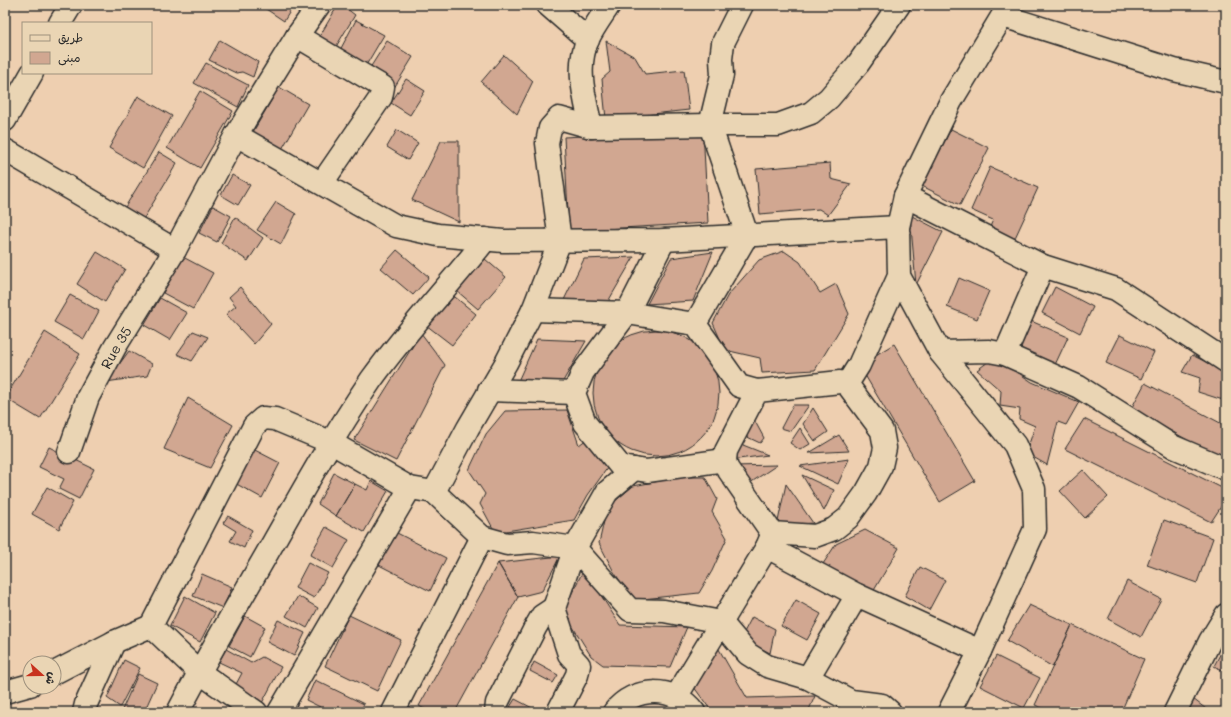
<svg xmlns="http://www.w3.org/2000/svg" width="1231" height="717" font-family="Mali,'Playpen Sans Arabic',sans-serif">
<style>
.building{fill:#d1a791;stroke:#2b2b2b}
.lines{fill:none;stroke-linecap:round;stroke-linejoin:round}
.minor-casing{stroke:#2b2b2b;stroke-width:25}
.minor{stroke:#ead5b4;stroke-width:22}
.labels{text-anchor:middle;dominant-baseline:central;stroke-width:4;stroke-linejoin:round;paint-order:stroke}
.street-label{font-size:14px;fill:#2b2b2b;stroke:#ead5b4}
</style>
<rect width="100%" height="100%" fill="#eecfb0"/>
<filter id="ink" filterUnits="userSpaceOnUse"><feTurbulence type="fractalNoise" baseFrequency=".025" numOctaves="2"/><feDisplacementMap in="SourceGraphic" scale="8" xChannelSelector="R" yChannelSelector="G"/><feConvolveMatrix kernelMatrix="1 2 1 2 8 2 1 2 1" color-interpolation-filters="sRGB"/></filter>
<g filter="url(#ink)">
<path class="building" d="M 260,5 L 294,5 L 284,21 Z
M 338,5 L 342,5 L 355,15 L 334,50 L 318,39 Z
M 356,20 L 384,35 L 365,67 L 339,52 Z
M 220,40 L 258,62 L 253,77 L 242,72 L 236,73 L 209,60 Z
M 387,41 L 413,57 L 394,88 L 368,71 Z
M 606,41 L 635,57 L 645,74 L 684,70 L 689,110 L 606,119 L 602,79 L 610,72 Z
M 504,55 L 533,81 L 517,114 L 481,82 Z
M 206,63 L 248,85 L 238,107 L 194,83 Z
M 406,79 L 425,91 L 410,115 L 391,103 Z
M 279,87 L 308,104 L 282,149 L 253,132 Z
M 200,91 L 233,111 L 200,168 L 167,148 Z
M 138,96 L 172,116 L 143,168 L 109,148 Z
M 703,129 L 708,223 L 569,231 L 564,137 Z
M 951,129 L 989,148 L 960,205 L 922,186 Z
M 397,130 L 418,143 L 408,160 L 387,147 Z
M 441,141 L 459,141 L 459,222 L 412,200 Z
M 159,152 L 177,163 L 141,223 L 122,212 Z
M 830,163 L 831,179 L 851,184 L 828,215 L 819,209 L 760,214 L 756,169 Z
M 990,167 L 1038,188 L 1014,240 L 989,229 L 993,220 L 971,210 Z
M 232,175 L 250,185 L 238,205 L 221,195 Z
M 276,202 L 296,214 L 281,244 L 257,230 Z
M 213,206 L 231,216 L 217,242 L 199,233 Z
M 910,215 L 943,232 L 916,285 Z
M 235,217 L 263,238 L 248,261 L 221,243 Z
M 397,250 L 429,277 L 413,295 L 381,268 Z
M 784,251 L 800,262 L 820,293 L 836,284 L 849,314 L 815,370 L 762,373 L 760,358 L 725,350 L 713,323 L 728,295 L 759,260 Z
M 97,252 L 125,269 L 105,302 L 77,284 Z
M 713,252 L 693,301 L 647,304 L 671,258 Z
M 183,257 L 213,273 L 193,309 L 163,293 Z
M 634,257 L 606,305 L 562,304 L 584,259 Z
M 485,259 L 506,277 L 478,309 L 457,291 Z
M 959,278 L 989,291 L 977,319 L 947,307 Z
M 240,287 L 271,324 L 254,344 L 226,314 L 236,306 L 229,297 Z
M 1055,287 L 1093,307 L 1080,333 L 1042,313 Z
M 450,293 L 476,314 L 452,345 L 426,325 Z
M 70,295 L 99,311 L 84,339 L 54,322 Z
M 160,298 L 187,313 L 170,340 L 144,325 Z
M 1031,321 L 1068,337 L 1053,369 L 1017,353 Z
M593 393a63 63 0 1 1 126 0a63 63 0 1 1-126 0Z
M 193,331 L 208,337 L 192,361 L 177,354 Z
M 45,332 L 80,354 L 40,419 L 5,398 Z
M 421,333 L 445,365 L 396,461 L 354,440 Z
M 1120,335 L 1154,352 L 1141,379 L 1106,363 Z
M 537,339 L 586,341 L 562,383 L 518,381 Z
M 894,344 L 975,481 L 940,502 L 859,365 Z
M 129,351 L 152,364 L 147,376 L 106,382 Z
M 1192,355 L 1226,372 L 1226,401 L 1198,392 L 1200,378 L 1182,372 Z
M 995,357 L 1032,382 L 1079,402 L 1066,425 L 1058,422 L 1047,465 L 1026,453 L 1035,426 L 1019,419 L 1020,409 L 1000,406 L 1001,391 L 977,370 Z
M 1145,383 L 1226,426 L 1226,461 L 1131,409 Z
M 188,398 L 233,425 L 210,468 L 164,449 Z
M 793,405 L 809,405 L 791,431 L 781,428 Z
M 813,408 L 828,432 L 815,441 L 803,424 Z
M 567,410 L 579,445 L 587,439 L 608,467 L 588,495 L 574,520 L 506,531 L 495,532 L 480,504 L 485,494 L 469,470 L 486,434 L 505,411 Z
M 751,414 L 764,438 L 760,443 L 741,434 Z
M 1084,419 L 1226,490 L 1226,499 L 1211,522 L 1065,449 Z
M 800,428 L 810,444 L 800,450 L 790,443 Z
M 839,435 L 849,451 L 809,453 Z
M 738,443 L 768,455 L 731,460 Z
M 49,447 L 94,469 L 79,499 L 59,489 L 64,479 L 39,467 Z
M 249,447 L 280,463 L 262,498 L 231,481 Z
M 849,459 L 838,484 L 800,466 Z
M 777,465 L 747,485 L 733,466 Z
M 1083,470 L 1108,497 L 1085,518 L 1060,491 Z
M 334,473 L 355,484 L 336,516 L 318,504 Z
M 802,475 L 834,490 L 824,511 Z
M 681,477 L 705,477 L 717,499 L 712,512 L 727,538 L 712,571 L 699,593 L 633,600 L 614,572 L 599,543 L 607,508 L 633,486 Z
M 371,481 L 388,491 L 364,532 L 336,516 L 355,484 L 367,490 Z
M 786,484 L 813,523 L 777,526 Z
M 47,487 L 73,502 L 59,529 L 32,514 Z
M 228,516 L 252,530 L 244,548 L 230,541 L 236,531 L 223,523 Z
M 1164,520 L 1213,538 L 1197,583 L 1147,565 Z
M 326,527 L 349,540 L 333,568 L 310,555 Z
M 865,530 L 899,548 L 873,592 L 821,567 L 836,544 Z
M 395,532 L 446,558 L 430,591 L 379,565 Z
M 560,556 L 542,591 L 518,597 L 498,563 Z
M 308,563 L 328,573 L 314,598 L 295,588 Z
M 498,563 L 518,597 L 455,712 L 430,712 L 419,706 Z
M 920,567 L 945,580 L 929,610 L 905,596 Z
M 584,569 L 620,625 L 687,627 L 670,667 L 603,665 L 591,656 L 563,611 Z
M 202,574 L 232,587 L 223,608 L 193,596 Z
M 1127,581 L 1161,599 L 1141,637 L 1108,619 Z
M 185,596 L 215,613 L 200,642 L 170,626 Z
M 298,596 L 318,608 L 307,628 L 286,616 Z
M 796,600 L 821,614 L 807,640 L 781,626 Z
M 1029,605 L 1072,625 L 1053,667 L 1007,641 Z
M 349,615 L 401,640 L 377,691 L 325,666 Z
M 245,616 L 265,627 L 250,657 L 229,646 Z
M 752,617 L 775,629 L 770,653 L 741,638 Z
M 278,620 L 305,633 L 294,656 L 267,642 Z
M 1072,625 L 1144,659 L 1121,712 L 1051,712 L 1035,705 Z
M 1226,643 L 1226,672 L 1214,666 Z
M 716,644 L 747,698 L 815,696 L 808,712 L 712,712 L 691,683 Z
M 226,649 L 251,663 L 262,657 L 281,667 L 262,703 L 234,688 L 242,673 L 219,662 Z
M 996,656 L 1040,678 L 1024,708 L 980,686 Z
M 124,660 L 140,668 L 120,707 L 107,698 Z
M 534,662 L 558,675 L 553,683 L 530,671 Z
M 138,674 L 157,683 L 144,712 L 121,712 Z
M 315,680 L 364,704 L 360,712 L 317,712 L 320,707 L 306,700 Z
M 515,699 L 538,711 L 537,712 L 521,712 L 510,707 Z
M 1193,699 L 1210,712 L 1188,712 Z"/>
<g class="lines">
<g class="minor-casing">
<g id="minor">
<path d="M 548,5 L 588,40"/>
<path d="M 609,5 C 602,16 593,28 588,39 C 575,68 585,98 591,127 L 710,125 L 778,125 L 811,113 L 829,98 L 858,64 L 899,5"/>
<path d="M 742,5 L 723,43 L 721,59 L 722,75 L 710,125 L 747,235 L 695,324 L 739,386 L 757,391"/>
<path d="M 1003,16 L 1174,70 L 1226,82"/>
<path d="M 60,23 L 71,5"/>
<path d="M 297,36 L 383,87 L 381,97 L 322,183"/>
<path d="M 5,120 L 32,73"/>
<path d="M 236,135 L 396,226 L 438,235 L 503,241 L 664,240 L 898,227"/>
<path d="M 5,150 L 175,250"/>
<path d="M 905,196 L 1043,266 L 1116,289 L 1226,361"/>
<path d="M 533,310 L 627,313 L 664,240"/>
<path d="M 695,324 L 627,313 L 583,372 L 574,393 L 585,423 L 621,467 L 647,471 L 725,460"/>
<path d="M 940,352 L 989,351 L 1005,354 L 1079,387 L 1174,447 L 1226,469"/>
<path d="M 1005,354 L 1043,266"/>
<path d="M 840,382 L 847,384 L 882,431 L 885,448 L 881,466 L 866,493 L 848,518 L 834,529 L 815,536 L 772,533 L 727,468 L 725,460 L 726,451 L 757,391 Z"/>
<path d="M 847,384 L 859,365 L 899,276"/>
<path d="M 489,390 L 574,393"/>
<path id="s1" d="M 69,452 L 88,397 L 115,347 L 175,250 L 236,135 L 297,36 L 319,5"/>
<path d="M 434,492 L 468,428 L 506,363 L 533,310 L 560,241 L 547,143 L 550,128 L 559,118 L 591,127"/>
<path d="M 767,547 L 857,595 L 980,651"/>
<path d="M 151,626 L 254,426 L 263,418 L 275,419 L 330,442 L 410,488 L 434,492 L 482,537 L 507,544 L 533,542 L 575,548 L 630,610 L 664,611 L 721,622 L 748,654 L 767,666 L 808,678 L 851,701 L 882,705 L 890,712"/>
<path d="M 54,673 L 114,642 L 151,626 L 199,672 L 256,712"/>
<path d="M 808,678 L 857,595"/>
<path d="M 5,692 L 30,685"/>
<path d="M 676,697 L 767,547 L 772,535"/>
<path d="M 84,712 L 86,704 L 114,642"/>
<path d="M 178,712 C 208,655 241,599 273,543 C 304,488 335,433 371,380 C 406,331 448,287 486,239"/>
<path d="M 279,712 L 410,488"/>
<path d="M 393,712 L 482,537"/>
<path d="M 496,712 L 497,703 L 535,628 L 542,616 L 554,608"/>
<path d="M 558,712 L 577,675 L 579,665 L 569,654 L 554,608 L 575,548 L 607,492 L 634,469"/>
<path d="M 614,712 C 634,686 674,685 694,712"/>
<path d="M 949,712 L 980,651 L 1035,529 L 1034,489 L 1015,445 L 940,352 L 899,276 L 898,227 L 905,196 L 951,101 L 1009,5"/>
<path d="M 1175,712 L 1210,641 L 1226,615"/>
</g>
</g>
<use href="#minor" class="minor"/>
</g>
</g>
<g class="labels">
<g class="street-label">
<text stroke="none"><textPath href="#s1" startOffset="115">Rue 35</textPath></text>
</g>
</g>
<rect width="1231" height="717" fill="none" stroke="#ead5b4" stroke-width="20"/>
<rect x="10" y="10" width="1211" height="697" fill="none" stroke="#2b2b2b" stroke-width="1.5" filter="url(#ink)"/>
<rect x="22" y="22" width="130" height="52" fill="#ead5b4" stroke="#9e917d"/>
<rect x="30" y="35" width="20" height="6" fill="#ead5b4" stroke="#9e917d"/>
<text x="58" y="42" font-size="12" fill="#2b2b2b">طريق</text>
<rect x="30" y="52" width="20" height="12" fill="#d1a791" stroke="#9e917d"/>
<text x="58" y="62" font-size="12" fill="#2b2b2b">مبنى</text>
<g transform="translate(42 675) rotate(111)"><circle r="19" fill="#ead5b4" stroke="#9e917d"/>
<path d="M0-3L7 15L0 10L-7 15Z" fill="#c8321e"/>
<text y="-6" font-size="11" font-weight="bold" text-anchor="middle" fill="#2b2b2b">ش</text>
</g>
</svg>
